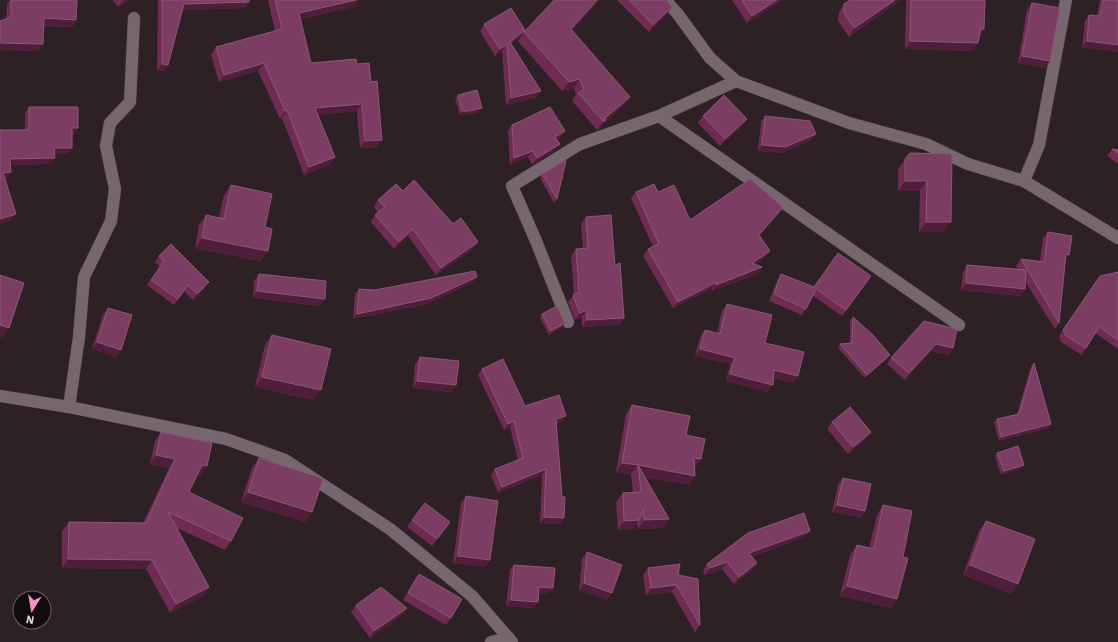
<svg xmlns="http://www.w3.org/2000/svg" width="1118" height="642" font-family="'IBM Plex Sans',sans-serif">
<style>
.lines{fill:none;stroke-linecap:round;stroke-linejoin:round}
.minor-casing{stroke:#463c41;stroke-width:13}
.minor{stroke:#75676d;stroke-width:12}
.wall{fill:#6f2b52}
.shaded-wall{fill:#4f1f3a}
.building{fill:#7b3e62;stroke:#8c5775}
</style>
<rect width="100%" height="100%" fill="#2d2126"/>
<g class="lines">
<g class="minor-casing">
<path id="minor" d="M 665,0 L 677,13 L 710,58 L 736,81 L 849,123 L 926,144 L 968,164 L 1024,181 L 1118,238
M 659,116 L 959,325
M 1024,181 L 1039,145 L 1066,0
M 568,322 L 536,241 L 512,186 L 580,144 L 659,116 L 736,81
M 0,396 L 69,407 L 226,439 L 285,460 L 390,529 L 472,596 L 512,642
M 69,407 L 79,337 L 84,277 L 111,221 L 115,189 L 106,146 L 110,123 L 130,102 L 134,18
M 491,642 L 509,638"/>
</g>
<use href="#minor" class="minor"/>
</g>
<path class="wall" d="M 10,0 L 77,0 L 76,20 L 72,27 L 44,26 L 38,51 L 0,50 L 0,21 L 6,19 L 7,4 Z
M 113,0 L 130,0 L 118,7 Z
M 158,0 L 249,0 L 249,2 L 245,8 L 182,10 L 168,65 L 164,71 L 157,71 Z
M 268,0 L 359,0 L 354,7 L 300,19 L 311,63 L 357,64 L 377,147 L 360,148 L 357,111 L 318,115 L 335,157 L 329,165 L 304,175 L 282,118 L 280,119 L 258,71 L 219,82 L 211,55 L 216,47 L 275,31 Z
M 600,0 L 572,30 L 630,97 L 624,105 L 602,125 L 599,129 L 597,130 L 572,101 L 576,95 L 574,88 L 562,91 L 518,41 L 524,32 Z
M 617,0 L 666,0 L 672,7 L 667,14 L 649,32 Z
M 732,0 L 782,0 L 747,23 Z
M 850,0 L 901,0 L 849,37 L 838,21 L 839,12 L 844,4 Z
M 906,0 L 942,0 L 980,35 L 972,51 L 905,49 Z
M 1100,0 L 1118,0 L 1082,48 L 1085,21 L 1089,15 L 1097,16 Z
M 1032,3 L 1045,68 L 1018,63 L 1027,10 Z
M 484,24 L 525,30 L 520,37 L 511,44 L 536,98 L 506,105 L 502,51 L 495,56 L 480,31 Z
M 458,95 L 482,108 L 479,112 L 467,115 L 460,115 L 455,98 Z
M 29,107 L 78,128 L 73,135 L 72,135 L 68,154 L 54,154 L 50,164 L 10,165 L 7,179 L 5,179 L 11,220 L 0,224 L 0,130 L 25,130 L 25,113 Z
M 703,116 L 742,126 L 720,146 L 698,123 Z
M 765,116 L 812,140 L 781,153 L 758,151 L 761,122 Z
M 512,125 L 561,137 L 557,140 L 560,144 L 555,150 L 532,165 L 528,157 L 510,165 L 508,131 Z
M 1112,149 L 1118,150 L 1118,164 L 1107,156 Z
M 910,153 L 952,154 L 944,232 L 919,232 L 920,191 L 898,191 L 898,169 Z
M 542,174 L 557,199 L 554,203 L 540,178 Z
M 231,185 L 265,227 L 261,261 L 195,248 L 199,225 L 206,215 L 219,218 L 224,195 Z
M 403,191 L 473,249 L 436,275 L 408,236 L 394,249 L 371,222 L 375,215 L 378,213 L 374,207 L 378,200 Z
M 636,192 L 658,192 L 690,220 L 779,213 L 759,235 L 770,251 L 765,257 L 755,265 L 762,267 L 758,274 L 712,291 L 712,288 L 673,308 L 643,256 L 648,249 L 653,247 L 631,198 Z
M 586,217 L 615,265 L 624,318 L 619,325 L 582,327 L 582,317 L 575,320 L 568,302 L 574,295 L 571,256 L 576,249 L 583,249 L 581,224 Z
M 1048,232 L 1065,260 L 1059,323 L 1055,329 L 1025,281 L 1025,289 L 1020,296 L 961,290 L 963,272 L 967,265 L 1018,269 L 1016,266 L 1021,259 L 1040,261 L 1043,238 Z
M 159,256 L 205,288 L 193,300 L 184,291 L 174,305 L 147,285 L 160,267 L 155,262 Z
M 1118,272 L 1118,349 L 1095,333 L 1082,355 L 1061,342 L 1059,336 L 1100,276 Z
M 259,274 L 320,306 L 253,298 L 254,281 Z
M 781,274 L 814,287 L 871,276 L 842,316 L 813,296 L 806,309 L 802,315 L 769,301 L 777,281 Z
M 473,282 L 427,304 L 353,319 L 355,294 L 359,289 L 375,290 Z
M 727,304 L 765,343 L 793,383 L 773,378 L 768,392 L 726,381 L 730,364 L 695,356 L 700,337 L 705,330 L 717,333 L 722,311 Z
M 108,308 L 121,350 L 116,357 L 92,349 L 103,315 Z
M 542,314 L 563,327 L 549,335 L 540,318 Z
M 853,317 L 890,355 L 887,358 L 865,378 L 838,348 L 840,344 L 850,343 L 850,320 Z
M 924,321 L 953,348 L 948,355 L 931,351 L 905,380 L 887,364 L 891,358 Z
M 272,335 L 314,400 L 255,387 L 265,345 Z
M 420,357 L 451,392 L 413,388 L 415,364 Z
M 1034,363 L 1051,424 L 1049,428 L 999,441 L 994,422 L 997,419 L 1017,414 L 1031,366 Z
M 482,369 L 525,406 L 562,422 L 556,424 L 564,518 L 560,524 L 540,523 L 542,475 L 498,493 L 491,475 L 495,469 L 518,460 L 510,427 L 504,430 L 478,375 Z
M 632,405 L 686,435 L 701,459 L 695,468 L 694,468 L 689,485 L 644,477 L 669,519 L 663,528 L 638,529 L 637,523 L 633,529 L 618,530 L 616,502 L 623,493 L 633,492 L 631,474 L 616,472 L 626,414 Z
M 832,422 L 866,439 L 848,454 L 827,429 Z
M 161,432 L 201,475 L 197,474 L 189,492 L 231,541 L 225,550 L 177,528 L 209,587 L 203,596 L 170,613 L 146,569 L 62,568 L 62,531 L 69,522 L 143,523 L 169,468 L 150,464 L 155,441 Z
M 997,453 L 1024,465 L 1022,468 L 1001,475 L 995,456 Z
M 259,458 L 312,512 L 305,522 L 241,502 L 252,468 Z
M 843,478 L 865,511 L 861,518 L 832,512 L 838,485 Z
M 466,496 L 490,560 L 485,567 L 453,563 L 461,503 Z
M 883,505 L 903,557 L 891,608 L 840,596 L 850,555 L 857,545 L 869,548 L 877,515 Z
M 412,520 L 450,522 L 432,546 L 407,527 Z
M 986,521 L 1011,594 L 963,575 L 979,531 Z
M 805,537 L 752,557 L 757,563 L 752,570 L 734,584 L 722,569 L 705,575 L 703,571 L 707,564 Z
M 587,552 L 607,600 L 579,590 L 582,559 Z
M 514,565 L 549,594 L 539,593 L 534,608 L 506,606 L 510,570 Z
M 648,568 L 678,575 L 700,625 L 695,632 L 672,592 L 671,592 L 646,595 L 643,575 Z
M 419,574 L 451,618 L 446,625 L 403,600 L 414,581 Z
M 356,605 L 407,608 L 402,615 L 370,638 L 351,612 Z"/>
<path class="shaded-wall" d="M 124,0 L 130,0 L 118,7 L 123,1 Z
M 356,0 L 359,0 L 354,7 L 294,20 L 299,13 Z
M 597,0 L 600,0 L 564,38 L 571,29 Z
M 777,0 L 782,0 L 747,23 L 752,16 Z
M 895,0 L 901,0 L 849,37 L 854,28 Z
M 249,2 L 245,8 L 179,10 L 184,4 Z
M 672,7 L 667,14 L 649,32 L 653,25 Z
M 44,18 L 76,20 L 72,27 L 39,25 Z
M 981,29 L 984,29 L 978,37 Z
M 525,30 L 520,37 L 507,47 L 510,42 Z
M 910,41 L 978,43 L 972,51 L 905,49 Z
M 1087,41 L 1118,45 L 1118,52 L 1082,48 Z
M 0,43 L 43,44 L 38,51 L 0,50 Z
M 507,44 L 502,51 L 495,56 L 500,49 Z
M 1022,56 L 1050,61 L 1045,68 L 1018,63 Z
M 264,63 L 258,71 L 219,82 L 224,75 Z
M 162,64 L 168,65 L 164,71 L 157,71 Z
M 580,79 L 574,88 L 562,91 L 569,82 Z
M 541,91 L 536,98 L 506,105 L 511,98 Z
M 630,97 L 624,105 L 602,125 L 599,129 L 597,130 L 605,118 Z
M 362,104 L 357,111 L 310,116 L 315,108 Z
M 482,108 L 479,112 L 467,115 L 460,115 L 462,111 Z
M 287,110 L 282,118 L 280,119 L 285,111 Z
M 747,119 L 742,126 L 720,146 L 725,139 Z
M 72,128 L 78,128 L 73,135 L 68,135 Z
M 565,131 L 561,137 L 551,143 L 555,137 Z
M 816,134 L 812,140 L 781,153 L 758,151 L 762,145 Z
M 382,140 L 377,147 L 360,148 L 365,141 Z
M 560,144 L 555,150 L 532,165 L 537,158 Z
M 54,148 L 72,148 L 68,154 L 50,154 Z
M 533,151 L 528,157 L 510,165 L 514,158 Z
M 335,157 L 329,165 L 304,175 L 309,167 Z
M 55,158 L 50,164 L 5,165 L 10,159 Z
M 11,172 L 7,179 L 0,179 L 3,173 Z
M 905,181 L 927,181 L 920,191 L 898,191 Z
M 783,207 L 779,213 L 754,241 L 759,235 Z
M 16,214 L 11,220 L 0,224 L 0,219 Z
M 926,222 L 951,222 L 944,232 L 919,232 Z
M 413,229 L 408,236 L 394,249 L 399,242 Z
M 202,238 L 268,251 L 261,261 L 195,248 Z
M 478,242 L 473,249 L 436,275 L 441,268 Z
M 770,251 L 765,257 L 747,270 L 752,263 Z
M 1066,254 L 1069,255 L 1064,261 Z
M 762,267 L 758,274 L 712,291 L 716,285 Z
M 477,277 L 473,282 L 427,304 L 353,319 L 357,314 Z
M 209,282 L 205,288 L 193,300 L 197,294 Z
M 717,282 L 712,288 L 673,308 L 678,302 Z
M 966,283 L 1025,289 L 1020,296 L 961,290 Z
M 257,291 L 325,299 L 320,306 L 253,298 Z
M 587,310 L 582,317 L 575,320 L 580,313 Z
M 624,318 L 619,325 L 582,327 L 587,320 Z
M 565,323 L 563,327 L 549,335 L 551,331 Z
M 0,325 L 9,328 L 2,338 L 0,337 Z
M 97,342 L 121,350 L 116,357 L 92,349 Z
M 936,344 L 953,348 L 948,355 L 931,351 L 905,380 L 909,373 Z
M 700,349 L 735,358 L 730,364 L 695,356 Z
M 890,355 L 887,358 L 865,378 L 867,375 Z
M 774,370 L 798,376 L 793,383 L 769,376 Z
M 730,374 L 773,385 L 768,392 L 726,381 Z
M 262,377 L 321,390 L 314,400 L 255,387 Z
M 417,381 L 456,385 L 451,392 L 413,388 Z
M 566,416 L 562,422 L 552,425 L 556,419 Z
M 514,421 L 510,427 L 504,430 L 508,424 Z
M 1051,424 L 1049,428 L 999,441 L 1001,437 Z
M 871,432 L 866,439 L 848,454 L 853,447 Z
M 156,455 L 175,459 L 169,468 L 150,464 Z
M 694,458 L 701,459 L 695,468 L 688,467 Z
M 622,463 L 638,465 L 631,474 L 616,472 Z
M 202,465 L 207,466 L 201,475 L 195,473 Z
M 638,465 L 695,476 L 689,485 L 639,476 Z
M 1024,465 L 1022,468 L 1001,475 L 1004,471 Z
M 546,469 L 542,475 L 498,493 L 502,487 Z
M 248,492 L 312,512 L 305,522 L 241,502 Z
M 837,505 L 865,511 L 861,518 L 832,512 Z
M 544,517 L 564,518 L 560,524 L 540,523 Z
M 669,519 L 663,528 L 638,529 L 644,520 Z
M 639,520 L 633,529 L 618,530 L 624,521 Z
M 810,531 L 805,537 L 744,560 L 749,553 Z
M 458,556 L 490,560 L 485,567 L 453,563 Z
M 68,559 L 152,560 L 146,569 L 62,568 Z
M 727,562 L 722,569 L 705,575 L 710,568 Z
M 757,563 L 752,570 L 734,584 L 739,577 Z
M 970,565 L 1018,584 L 1011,594 L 963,575 Z
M 584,583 L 612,593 L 607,600 L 579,590 Z
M 676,585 L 671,592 L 646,595 L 651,588 Z
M 847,586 L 897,599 L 891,608 L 840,596 Z
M 209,587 L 203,596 L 170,613 L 176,604 Z
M 539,587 L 553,588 L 549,594 L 535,593 Z
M 511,600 L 538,602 L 534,608 L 506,606 Z
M 407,608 L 402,615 L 370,638 L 374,631 Z"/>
<path class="building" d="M 11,0 L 77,0 L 76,20 L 44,18 L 43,44 L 0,43 L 0,21 L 11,17 Z
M 162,0 L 249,0 L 249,2 L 184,4 L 168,65 L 162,64 Z
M 275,0 L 356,0 L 299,13 L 311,63 L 356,59 L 357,64 L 369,63 L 371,82 L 377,81 L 382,140 L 365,141 L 362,104 L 315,108 L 335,157 L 309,167 L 287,110 L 285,111 L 264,63 L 224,75 L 216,47 L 282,29 Z
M 554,0 L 597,0 L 571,29 L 630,97 L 605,118 L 605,117 L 605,121 L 603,121 L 578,93 L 584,90 L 580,79 L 569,82 L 524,32 Z
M 629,0 L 666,0 L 672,7 L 653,25 Z
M 742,0 L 777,0 L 752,16 Z
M 850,0 L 895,0 L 854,28 L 844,13 L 844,4 Z
M 911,0 L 985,0 L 984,29 L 981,29 L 978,43 L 910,41 Z
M 1103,0 L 1118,0 L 1118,45 L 1087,41 L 1089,15 L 1100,16 Z
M 1032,3 L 1060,8 L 1050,61 L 1022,56 Z
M 511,8 L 525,30 L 510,42 L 541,91 L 511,98 L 507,44 L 500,49 L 484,24 Z
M 477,90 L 482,108 L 469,111 L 462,111 L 458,95 Z
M 724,95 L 747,119 L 725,139 L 703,116 Z
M 29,107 L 78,107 L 78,128 L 72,128 L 72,148 L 54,148 L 55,158 L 10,159 L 11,172 L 3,173 L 16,214 L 0,219 L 0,130 L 29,130 Z
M 550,107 L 565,131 L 555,137 L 560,144 L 537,158 L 533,151 L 514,158 L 512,125 Z
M 765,116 L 810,121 L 816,134 L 785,147 L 762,145 Z
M 1112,149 L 1118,150 L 1118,153 Z
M 910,153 L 952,154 L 951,222 L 926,222 L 927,181 L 905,181 L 905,159 Z
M 565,160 L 566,161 L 557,199 L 542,174 Z
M 750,179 L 783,207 L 759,235 L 770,251 L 752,263 L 762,267 L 716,285 L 717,282 L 678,302 L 648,249 L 659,244 L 636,192 L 654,184 L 658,192 L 674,185 L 690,220 Z
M 414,180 L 453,224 L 461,218 L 478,242 L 441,268 L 413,229 L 399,242 L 375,215 L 385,207 L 378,200 L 396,184 L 403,191 Z
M 231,185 L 272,194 L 265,227 L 272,229 L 268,251 L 202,238 L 206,215 L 224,219 Z
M 611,215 L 615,265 L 620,263 L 624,318 L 587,320 L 587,310 L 580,313 L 573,295 L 579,292 L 576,249 L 588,248 L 586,217 Z
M 1048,232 L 1072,236 L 1069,255 L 1066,254 L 1059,323 L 1021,259 L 1044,262 Z
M 171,244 L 209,282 L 197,294 L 188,285 L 178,299 L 151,280 L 164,261 L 159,256 Z
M 838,253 L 871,276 L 846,310 L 816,289 L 806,309 L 774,294 L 781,274 L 814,287 Z
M 967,265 L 1026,270 L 1025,289 L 966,283 Z
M 475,271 L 477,277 L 431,298 L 357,314 L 359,289 L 375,290 Z
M 1118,272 L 1118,340 L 1099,327 L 1086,348 L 1066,336 L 1063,330 L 1100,276 Z
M 259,274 L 326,281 L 325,299 L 257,291 Z
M 0,275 L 24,283 L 9,328 L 0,325 Z
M 727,304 L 772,315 L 765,343 L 804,352 L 798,376 L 774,370 L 773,385 L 730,374 L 735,358 L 700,349 L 705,330 L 720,334 Z
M 557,306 L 565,323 L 551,331 L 542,314 Z
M 108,308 L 132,315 L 121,350 L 97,342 Z
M 853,317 L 873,335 L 890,355 L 867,375 L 840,344 L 852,343 Z
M 924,321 L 957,329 L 953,348 L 936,344 L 909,373 L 891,358 Z
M 272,335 L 331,349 L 321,390 L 262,377 Z
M 420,357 L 459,361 L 456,385 L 417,381 Z
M 503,359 L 525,406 L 559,395 L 566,416 L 556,419 L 562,497 L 565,497 L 564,518 L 544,517 L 546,469 L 502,487 L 495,469 L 523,458 L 514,421 L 508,424 L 482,369 Z
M 1034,363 L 1051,424 L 1001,437 L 997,419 L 1019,414 Z
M 632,405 L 690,416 L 686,435 L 705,439 L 701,459 L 694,458 L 695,476 L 638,465 L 669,519 L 644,520 L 643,510 L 639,520 L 624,521 L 623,493 L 641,492 L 638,465 L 622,463 Z
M 850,407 L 871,432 L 853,447 L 832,422 Z
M 161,432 L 212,443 L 207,466 L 202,465 L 189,492 L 243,518 L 231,541 L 168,512 L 209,587 L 176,604 L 152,560 L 68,559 L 69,522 L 146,523 L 175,459 L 156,455 Z
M 1018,446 L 1024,465 L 1004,471 L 997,453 Z
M 259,458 L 319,477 L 323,479 L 312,512 L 248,492 Z
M 843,478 L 871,484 L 865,511 L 837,505 Z
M 466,496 L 498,501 L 490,560 L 458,556 Z
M 425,503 L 450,522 L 437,539 L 412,520 Z
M 883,505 L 912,511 L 903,557 L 908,558 L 897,599 L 847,586 L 857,545 L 874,549 Z
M 804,513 L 810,531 L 749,553 L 757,563 L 739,577 L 727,562 L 710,568 L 707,564 L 748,533 Z
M 986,521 L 1035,539 L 1018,584 L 970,565 Z
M 587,552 L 622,565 L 612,593 L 584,583 Z
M 680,564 L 678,575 L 698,579 L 700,625 L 676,584 L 676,585 L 651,588 L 648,568 Z
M 514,565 L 555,568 L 553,588 L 539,587 L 538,602 L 511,600 Z
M 419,574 L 462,599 L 451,618 L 408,593 Z
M 381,587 L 407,608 L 374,631 L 356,605 Z"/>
<g transform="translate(32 610) rotate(191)"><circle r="19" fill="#120c0f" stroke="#665f62"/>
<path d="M0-3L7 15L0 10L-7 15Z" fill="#fa8fc6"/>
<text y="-6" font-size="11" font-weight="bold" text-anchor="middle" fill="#e3dbde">N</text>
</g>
</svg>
